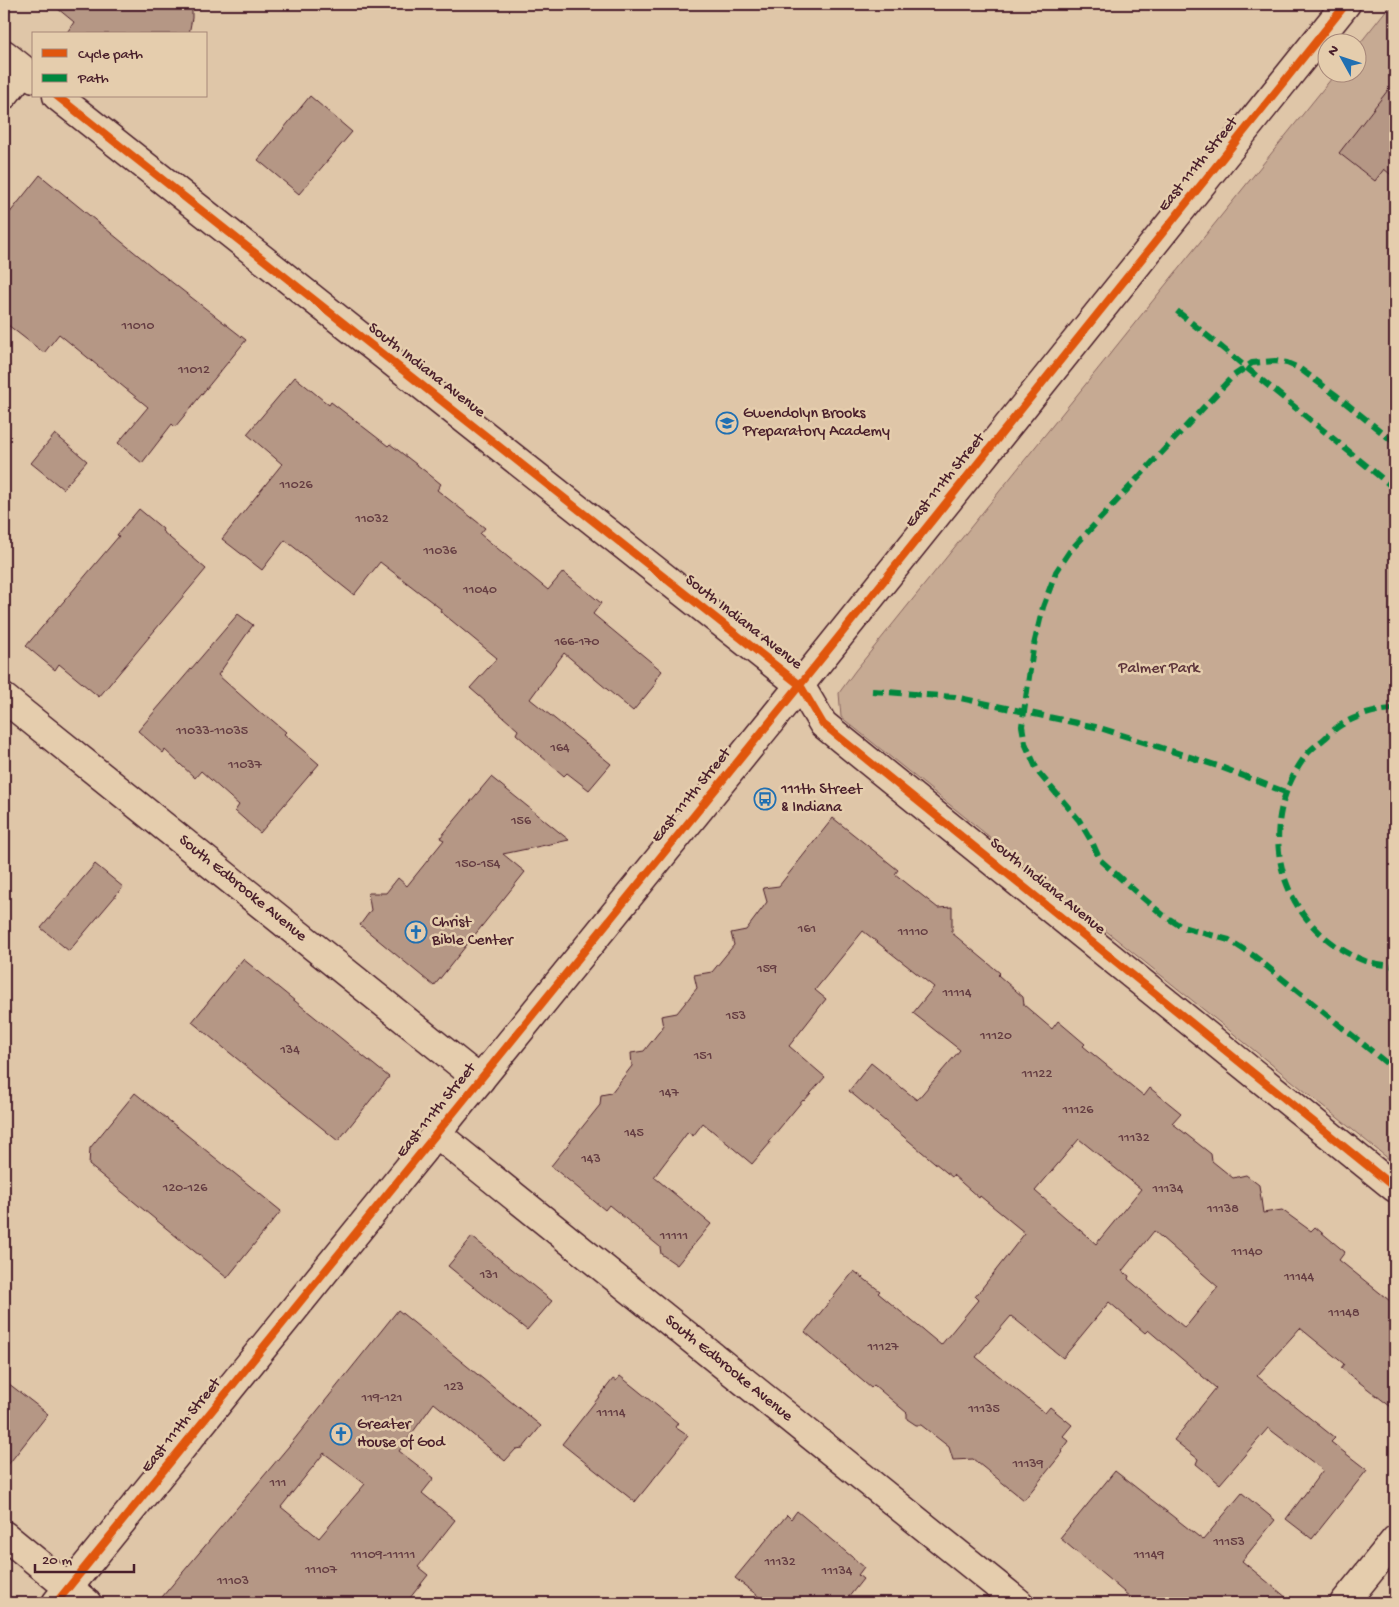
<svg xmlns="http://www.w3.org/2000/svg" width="1399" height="1607" font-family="'Gochi Hand',sans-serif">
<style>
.green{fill:#c6aa93;stroke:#88645f}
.building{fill:#b59785;stroke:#4a1f2b;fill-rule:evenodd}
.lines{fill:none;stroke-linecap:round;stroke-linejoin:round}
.minor-casing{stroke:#4a1f2b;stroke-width:31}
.secondary-casing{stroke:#4a1f2b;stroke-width:31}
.minor{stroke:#e5cdad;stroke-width:28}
.secondary{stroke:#e5cdad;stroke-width:28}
.quiet{stroke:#00873e;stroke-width:6;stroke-dasharray:12 6;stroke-linecap:butt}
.cycleway-casing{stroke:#e5cdad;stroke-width:11}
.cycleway{stroke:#e0560e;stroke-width:8}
.labels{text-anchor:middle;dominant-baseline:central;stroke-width:5;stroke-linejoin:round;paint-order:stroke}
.number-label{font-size:14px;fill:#653d42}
.street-label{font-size:16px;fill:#4a1f2b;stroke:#e5cdad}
.poi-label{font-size:16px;fill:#4a1f2b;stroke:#e5cdad;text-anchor:start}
.park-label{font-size:16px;fill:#5d343b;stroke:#e5cdad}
</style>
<rect width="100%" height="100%" fill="#dfc6a8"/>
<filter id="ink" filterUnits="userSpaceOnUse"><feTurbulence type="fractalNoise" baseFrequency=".02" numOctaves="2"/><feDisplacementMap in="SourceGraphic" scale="10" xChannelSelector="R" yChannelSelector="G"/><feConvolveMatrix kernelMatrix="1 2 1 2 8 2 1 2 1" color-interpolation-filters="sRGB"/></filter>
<g filter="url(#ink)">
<path class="green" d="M 1391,4 L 1395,4 L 1395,1164 L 841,717 L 839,693 L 855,671 L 1336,73 L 1356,72 L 1357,47 Z"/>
<path class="building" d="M 52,4 L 192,4 L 192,18 L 189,34 L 66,34 L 74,22 Z
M 1395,81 L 1395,178 L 1384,169 L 1375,181 L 1339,153 Z
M 310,96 L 352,132 L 299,194 L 258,160 Z
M 40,175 L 155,269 L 246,340 L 175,427 L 172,424 L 142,463 L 118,443 L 148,407 L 59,334 L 44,353 L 4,322 L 4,220 Z
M 295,377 L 329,405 L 331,402 L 388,446 L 390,444 L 425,471 L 441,484 L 437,490 L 485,528 L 480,534 L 548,590 L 563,572 L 601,603 L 593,614 L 662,671 L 655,680 L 657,682 L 633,711 L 564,653 L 530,699 L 611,764 L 589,790 L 567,773 L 564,776 L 516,734 L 518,730 L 470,688 L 497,658 L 440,611 L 441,609 L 380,562 L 354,595 L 285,540 L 262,570 L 222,539 L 282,464 L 247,434 Z
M 55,434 L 87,461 L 63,489 L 31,463 Z
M 139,509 L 163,529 L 162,531 L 206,569 L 99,697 L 59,664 L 55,670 L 26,646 L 119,536 L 117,535 Z
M 238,614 L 253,625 L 218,675 L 265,717 L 266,715 L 286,732 L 284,734 L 319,764 L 260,833 L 235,811 L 239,805 L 201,771 L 195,778 L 165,750 L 163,753 L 138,731 Z
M 491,777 L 569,840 L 503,854 L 525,872 L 434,986 L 360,925 L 371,910 L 368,893 L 386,893 L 398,878 L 407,886 L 444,840 L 440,838 Z
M 833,818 L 898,870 L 895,874 L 938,908 L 952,907 L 952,933 L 1000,973 L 998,975 L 1023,997 L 1024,1005 L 1052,1029 L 1058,1021 L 1085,1044 L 1083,1046 L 1144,1096 L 1150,1088 L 1181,1113 L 1172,1123 L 1211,1154 L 1212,1161 L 1233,1178 L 1246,1175 L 1259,1185 L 1263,1213 L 1282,1210 L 1311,1231 L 1315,1227 L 1345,1252 L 1339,1260 L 1395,1305 L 1395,1410 L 1341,1368 L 1344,1364 L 1300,1328 L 1257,1376 L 1335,1438 L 1331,1442 L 1367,1470 L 1312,1539 L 1286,1519 L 1323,1470 L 1268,1428 L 1220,1484 L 1196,1464 L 1198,1459 L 1174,1440 L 1216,1388 L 1148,1330 L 1145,1333 L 1109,1302 L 1063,1358 L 1011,1316 L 976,1357 L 1045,1413 L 1050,1407 L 1072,1425 L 1063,1436 L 1069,1441 L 1062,1451 L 1063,1452 L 1024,1500 L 973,1459 L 953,1460 L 949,1447 L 921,1425 L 916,1425 L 907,1419 L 907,1413 L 874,1385 L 871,1388 L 805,1332 L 854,1271 L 880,1291 L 878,1293 L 941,1345 L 978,1300 L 975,1297 L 1025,1233 L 980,1196 L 979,1198 L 953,1175 L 952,1177 L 849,1091 L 871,1063 L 917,1100 L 960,1050 L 913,1013 L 934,987 L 863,931 L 815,990 L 826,999 L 789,1046 L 825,1077 L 804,1101 L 803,1100 L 769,1141 L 770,1143 L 752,1164 L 703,1123 L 693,1136 L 688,1132 L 654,1177 L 711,1224 L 677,1265 L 661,1254 L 660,1247 L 609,1205 L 605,1210 L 551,1166 L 600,1105 L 601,1095 L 611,1093 L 632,1066 L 631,1053 L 644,1051 L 663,1027 L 661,1016 L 677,1013 L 697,988 L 694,975 L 712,972 L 734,945 L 731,933 L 746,930 L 767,902 L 763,888 L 779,886 ZM 1079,1139 L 1141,1189 L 1096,1244 L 1035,1191 ZM 1154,1231 L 1218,1287 L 1185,1328 L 1128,1279 L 1129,1276 L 1122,1271 Z
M 95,864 L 123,887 L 69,951 L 41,928 Z
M 243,959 L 389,1077 L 338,1141 L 192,1022 Z
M 135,1093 L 281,1211 L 227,1278 L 89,1165 L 90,1148 Z
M 472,1237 L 552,1301 L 527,1330 L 448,1266 Z
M 398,1310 L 541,1426 L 523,1448 L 516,1449 L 505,1461 L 434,1403 L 399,1451 L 434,1478 L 422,1493 L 455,1520 L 418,1567 L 428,1575 L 406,1603 L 157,1603 L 289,1446 ZM 324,1453 L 365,1484 L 319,1538 L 281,1507 Z
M 620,1376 L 678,1423 L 675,1427 L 688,1436 L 635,1502 L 562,1444 L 613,1379 L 616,1381 Z
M 4,1380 L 48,1414 L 4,1470 Z
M 1115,1471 L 1203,1540 L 1242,1493 L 1275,1520 L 1242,1561 L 1293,1603 L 1137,1603 L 1060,1538 Z
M 797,1511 L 864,1567 L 858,1575 L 863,1579 L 844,1603 L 767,1603 L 735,1578 L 787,1515 L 791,1519 Z"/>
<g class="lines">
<g class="minor-casing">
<path id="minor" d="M 4,54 L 34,78
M 4,95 L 24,70
M 57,96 L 800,685 L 823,724 L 1395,1188
M 4,698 L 480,1080
M 437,1134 L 1019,1603
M 1344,1603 L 1395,1540"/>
</g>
<g class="secondary-casing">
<path id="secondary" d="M 4,1535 L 87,1603
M 56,1603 L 825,654 L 1346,4"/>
</g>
<use href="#minor" class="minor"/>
<use href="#secondary" class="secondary"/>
<path class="quiet" d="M 1177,311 L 1395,489
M 1395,443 L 1337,396 L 1299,368 L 1287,363 L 1275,361 L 1252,363 L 1232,377 L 1070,551 L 1056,572 L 1043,607 L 1033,649 L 1022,726 L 1025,743 L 1038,772 L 1079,820 L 1092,842 L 1100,860 L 1136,892 L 1163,915 L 1182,927 L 1229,940 L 1254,956 L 1395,1070
M 872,691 L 955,697 L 1100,728 L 1218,766 L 1285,792
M 1395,709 C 1379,709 1355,716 1341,725 C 1335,728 1329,735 1324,739 C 1318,744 1311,749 1307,754 C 1251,828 1280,928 1365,961 C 1374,964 1386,965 1395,966"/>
<g class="cycleway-casing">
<path id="cycleway" d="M 57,96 L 800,685 L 823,724 L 1395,1188
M 56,1603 L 825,654 L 1346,4"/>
</g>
<use href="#cycleway" class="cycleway"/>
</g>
</g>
<defs>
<g id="school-ring" transform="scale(1.125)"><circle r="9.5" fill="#e5cdad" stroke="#1f6fb2" stroke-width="1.5"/><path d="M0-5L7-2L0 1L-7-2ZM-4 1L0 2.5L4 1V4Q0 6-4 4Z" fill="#1f6fb2"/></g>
<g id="bus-ring" transform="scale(1.125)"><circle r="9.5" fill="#e5cdad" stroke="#1f6fb2" stroke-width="1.5"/><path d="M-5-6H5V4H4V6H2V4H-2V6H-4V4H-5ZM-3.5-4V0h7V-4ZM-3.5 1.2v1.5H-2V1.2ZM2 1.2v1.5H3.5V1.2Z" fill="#1f6fb2"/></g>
<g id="church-ring" transform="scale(1.125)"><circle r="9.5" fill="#e5cdad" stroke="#1f6fb2" stroke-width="1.5"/><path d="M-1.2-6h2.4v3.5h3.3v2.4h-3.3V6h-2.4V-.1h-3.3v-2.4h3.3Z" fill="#1f6fb2"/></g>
</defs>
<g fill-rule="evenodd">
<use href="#school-ring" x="727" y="423"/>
<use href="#bus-ring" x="765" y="799"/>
<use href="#church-ring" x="416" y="932"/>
<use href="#church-ring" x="341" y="1434"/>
</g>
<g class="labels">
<g class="number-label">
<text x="138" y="326">11010</text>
<text x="194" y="370">11012</text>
<text x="296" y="485">11026</text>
<text x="372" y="519">11032</text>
<text x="440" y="551">11036</text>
<text x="480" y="590">11040</text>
<text x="577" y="642">166-170</text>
<text x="212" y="731">11033-11035</text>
<text x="560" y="748">164</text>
<text x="245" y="765">11037</text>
<text x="521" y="821">156</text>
<text x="478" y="864">150-154</text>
<text x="807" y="929">161</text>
<text x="913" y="932">11110</text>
<text x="767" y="969">159</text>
<text x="957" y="993">11114</text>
<text x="736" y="1016">153</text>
<text x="996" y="1036">11120</text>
<text x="290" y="1050">134</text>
<text x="703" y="1056">151</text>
<text x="1037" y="1074">11122</text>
<text x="669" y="1093">147</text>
<text x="1078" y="1110">11126</text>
<text x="634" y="1133">145</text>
<text x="1134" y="1138">11132</text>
<text x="591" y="1159">143</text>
<text x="185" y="1188">120-126</text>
<text x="1168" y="1189">11134</text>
<text x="1223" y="1209">11138</text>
<text x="674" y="1236">11111</text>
<text x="1247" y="1252">11140</text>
<text x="489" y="1275">131</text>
<text x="1299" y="1277">11144</text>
<text x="1344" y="1313">11148</text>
<text x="883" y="1347">11127</text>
<text x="454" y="1387">123</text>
<text x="382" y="1398">119-121</text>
<text x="984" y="1409">11135</text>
<text x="611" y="1413">11114</text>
<text x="1028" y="1464">11139</text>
<text x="278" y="1483">111</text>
<text x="1229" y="1542">11153</text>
<text x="383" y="1555">11109-11111</text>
<text x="1149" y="1555">11149</text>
<text x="780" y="1562">11132</text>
<text x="321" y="1570">11107</text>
<text x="837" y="1571">11134</text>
<text x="233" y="1581">11103</text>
</g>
<g class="street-label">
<text transform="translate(1199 165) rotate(-51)">East 111th Street</text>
<text transform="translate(426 371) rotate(38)">South Indiana Avenue</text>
<text transform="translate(946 481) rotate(-51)">East 111th Street</text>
<text transform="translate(743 623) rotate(38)">South Indiana Avenue</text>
<text transform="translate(692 796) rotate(-51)">East 111th Street</text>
<text transform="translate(1047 887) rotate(39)">South Indiana Avenue</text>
<text transform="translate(242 889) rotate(39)">South Edbrooke Avenue</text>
<text transform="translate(437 1111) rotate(-51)">East 111th Street</text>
<text transform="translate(728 1369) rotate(39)">South Edbrooke Avenue</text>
<text transform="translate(182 1426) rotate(-51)">East 111th Street</text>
</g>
<g class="poi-label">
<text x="743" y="414">Gwendolyn Brooks<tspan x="743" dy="18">Preparatory Academy</tspan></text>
<text x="781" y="790">111th Street<tspan x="781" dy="18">&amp; Indiana</tspan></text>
<text x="432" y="923">Christ<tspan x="432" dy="18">Bible Center</tspan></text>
<text x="357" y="1425">Greater<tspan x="357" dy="18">House of God</tspan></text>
</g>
<g class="park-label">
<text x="1159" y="669">Palmer Park</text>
</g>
</g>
<rect width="1399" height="1607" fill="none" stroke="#e5cdad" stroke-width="20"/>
<rect x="10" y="10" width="1379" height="1587" fill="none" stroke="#4a1f2b" stroke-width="2" filter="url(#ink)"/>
<rect x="32" y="32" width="175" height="65" fill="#e5cdad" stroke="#a78779"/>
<rect x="42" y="49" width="25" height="8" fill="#e0560e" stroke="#a78779"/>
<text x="78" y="58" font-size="15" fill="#4a1f2b">Cycle path</text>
<rect x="42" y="74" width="25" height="8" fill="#00873e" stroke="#a78779"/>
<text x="78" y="82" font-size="15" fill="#4a1f2b">Path</text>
<g transform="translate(1342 58) rotate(310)"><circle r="24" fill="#e5cdad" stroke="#a78779"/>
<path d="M0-4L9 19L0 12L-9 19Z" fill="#1f6fb2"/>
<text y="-8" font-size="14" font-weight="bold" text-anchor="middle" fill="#4a1f2b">N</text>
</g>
<path d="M35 1564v8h99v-8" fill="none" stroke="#4a1f2b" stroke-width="2.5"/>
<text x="42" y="1564" font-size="15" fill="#4a1f2b" stroke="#e5cdad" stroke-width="4" paint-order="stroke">20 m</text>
</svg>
